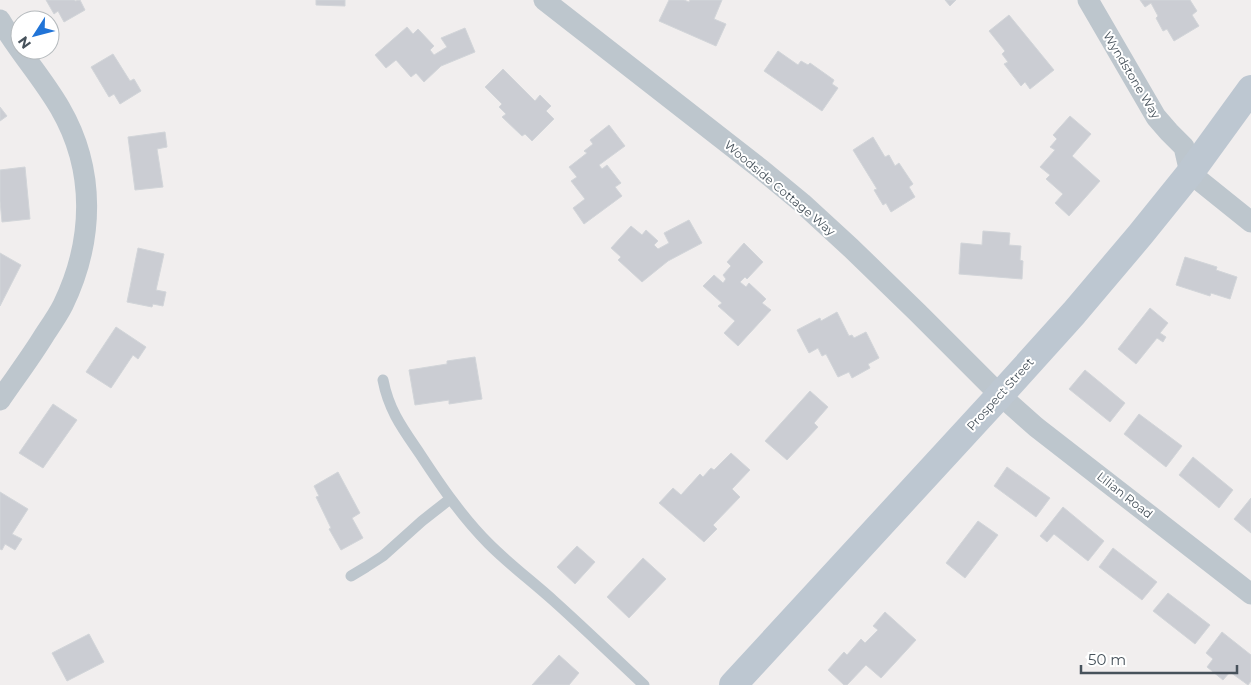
<svg xmlns="http://www.w3.org/2000/svg" width="1251" height="685" font-family="Montserrat,sans-serif">
<style>
.building{fill:#cbcdd3;stroke:#d2d5d9}
.lines{fill:none;stroke-linecap:round;stroke-linejoin:round}
.lane{stroke:#bdc6cd;stroke-width:11}
.street{stroke:#bdc6cd;stroke-width:21}
.secondary{stroke:#bdc7d1;stroke-width:28}
.labels{text-anchor:middle;dominant-baseline:central;stroke-width:4;stroke-linejoin:round;paint-order:stroke}
.street-label{font-size:12px;fill:#47525b;stroke:#fff}
</style>
<rect width="100%" height="100%" fill="#f1eeee"/>
<path class="building" d="M 46,0 L 74,0 L 75,1 L 80,0 L 85,10 L 64,22 L 58,11 L 54,14 Z
M 316,0 L 345,0 L 345,6 L 316,5 Z
M 669,0 L 684,0 L 689,2 L 690,0 L 722,0 L 714,19 L 726,24 L 716,46 L 659,21 Z
M 945,0 L 956,0 L 950,6 Z
M 1140,0 L 1190,0 L 1197,11 L 1192,15 L 1199,26 L 1174,41 L 1167,29 L 1163,31 L 1156,18 L 1158,16 L 1151,3 L 1145,7 Z
M 1009,15 L 1054,70 L 1030,89 L 1025,82 L 1021,86 L 1004,64 L 1008,62 L 1002,54 L 1005,51 L 989,31 Z
M 407,27 L 413,34 L 418,29 L 434,46 L 430,50 L 434,55 L 447,47 L 441,38 L 465,28 L 475,52 L 441,66 L 424,82 L 416,73 L 411,77 L 396,60 L 386,68 L 375,55 Z
M 778,51 L 798,65 L 801,61 L 808,65 L 810,63 L 834,80 L 832,84 L 838,88 L 822,111 L 764,71 Z
M 113,54 L 130,81 L 134,79 L 141,91 L 120,104 L 114,94 L 109,97 L 91,67 Z
M 503,69 L 535,101 L 540,95 L 551,106 L 546,111 L 554,119 L 532,141 L 525,134 L 522,136 L 502,117 L 506,114 L 499,107 L 502,104 L 485,87 Z
M 0,107 L 7,116 L 0,121 Z
M 1070,116 L 1091,134 L 1072,156 L 1100,181 L 1069,216 L 1055,203 L 1063,194 L 1046,179 L 1050,175 L 1040,167 L 1055,150 L 1050,147 L 1057,139 L 1053,135 Z
M 609,125 L 625,146 L 599,165 L 602,169 L 607,165 L 621,183 L 615,187 L 622,196 L 584,224 L 573,208 L 585,199 L 571,181 L 577,177 L 569,167 L 587,153 L 584,151 L 593,144 L 590,140 Z
M 165,132 L 167,147 L 157,149 L 163,187 L 135,190 L 128,137 Z
M 873,137 L 885,157 L 889,155 L 895,166 L 899,163 L 913,184 L 909,187 L 915,197 L 891,212 L 886,203 L 883,205 L 874,190 L 877,189 L 853,150 Z
M 25,167 L 30,219 L 2,222 L 0,201 L 0,170 Z
M 689,220 L 702,243 L 668,261 L 642,282 L 618,260 L 621,257 L 611,248 L 631,226 L 642,235 L 646,230 L 658,241 L 654,245 L 658,249 L 669,243 L 664,233 Z
M 983,231 L 1010,233 L 1009,245 L 1021,246 L 1020,260 L 1023,261 L 1022,279 L 959,274 L 961,243 L 982,245 Z
M 744,243 L 763,262 L 747,279 L 745,277 L 740,282 L 746,287 L 749,283 L 766,299 L 762,303 L 771,310 L 738,346 L 724,333 L 735,321 L 718,306 L 722,303 L 703,286 L 714,275 L 723,283 L 726,279 L 723,275 L 731,266 L 727,262 Z
M 138,248 L 164,254 L 156,290 L 166,292 L 163,306 L 153,304 L 152,307 L 127,302 Z
M 0,253 L 21,265 L 0,306 Z
M 1185,257 L 1217,267 L 1216,270 L 1237,277 L 1230,299 L 1211,293 L 1210,296 L 1176,285 Z
M 1150,308 L 1168,323 L 1160,333 L 1166,337 L 1163,342 L 1157,338 L 1136,364 L 1118,349 Z
M 837,312 L 849,336 L 852,335 L 854,338 L 866,332 L 879,358 L 868,364 L 870,368 L 852,378 L 849,372 L 838,377 L 826,354 L 822,356 L 818,348 L 809,353 L 797,330 L 820,318 L 821,321 Z
M 116,327 L 146,347 L 138,359 L 133,355 L 111,388 L 86,372 Z
M 475,357 L 482,399 L 449,404 L 449,400 L 415,405 L 409,370 L 447,364 L 447,361 Z
M 1085,370 L 1125,403 L 1110,422 L 1069,389 Z
M 810,391 L 828,407 L 814,423 L 818,427 L 787,460 L 765,441 Z
M 53,404 L 77,420 L 43,468 L 19,453 Z
M 1139,414 L 1182,446 L 1166,467 L 1124,434 Z
M 731,453 L 750,470 L 732,489 L 740,497 L 713,525 L 717,529 L 704,542 L 659,503 L 673,488 L 681,495 L 700,474 L 703,477 L 711,468 L 714,470 Z
M 1193,457 L 1233,490 L 1219,508 L 1179,475 Z
M 1007,467 L 1050,498 L 1036,517 L 994,486 Z
M 338,472 L 360,513 L 352,518 L 363,538 L 341,550 L 329,529 L 331,528 L 316,497 L 319,496 L 314,486 Z
M 0,492 L 28,509 L 12,534 L 22,539 L 15,550 L 5,544 L 2,550 L 0,549 Z
M 1251,498 L 1251,533 L 1234,519 Z
M 1063,507 L 1104,541 L 1088,561 L 1054,534 L 1047,542 L 1040,536 Z
M 978,521 L 998,535 L 965,578 L 946,563 Z
M 577,546 L 595,562 L 575,584 L 557,567 Z
M 1113,548 L 1157,582 L 1142,600 L 1099,567 Z
M 643,558 L 666,579 L 629,618 L 607,597 Z
M 1168,593 L 1210,625 L 1195,644 L 1153,611 Z
M 885,612 L 916,640 L 881,678 L 866,665 L 847,685 L 844,685 L 828,670 L 844,652 L 847,655 L 861,639 L 865,643 L 878,630 L 873,626 Z
M 1222,632 L 1251,655 L 1251,681 L 1248,685 L 1230,672 L 1223,680 L 1207,667 L 1213,659 L 1206,653 Z
M 89,634 L 104,662 L 67,681 L 52,653 Z
M 559,655 L 579,673 L 569,685 L 532,685 Z"/>
<g class="lines">
<path class="lane" d="M 383,380 C 389,411 403,429 420,454 C 441,486 462,517 489,544 C 510,565 533,582 555,602 C 585,629 614,657 644,685
M 351,576 L 366,567 L 383,556 L 422,521 L 450,499"/>
<path class="street" d="M 544,0 L 762,170 L 802,203 L 851,248 L 918,313 L 1000,395 L 1036,427 L 1251,594
M 1088,0 L 1156,117 L 1169,132 L 1184,147 L 1190,173 L 1251,222
M 0,20 C 18,51 42,77 60,108 C 96,170 94,241 63,305 C 58,315 51,325 45,334 C 31,357 15,378 0,400"/>
<path class="secondary" d="M 733,685 L 1000,395 L 1074,313 L 1140,235 L 1190,173 L 1251,89"/>
</g>
<g class="labels">
<g class="street-label">
<text transform="translate(1132 75) rotate(59)">Wyndstone Way</text>
<text transform="translate(780 188) rotate(40)">Woodside Cottage Way</text>
<text transform="translate(1000 394) rotate(-48)">Prospect Street</text>
<text transform="translate(1125 495) rotate(38)">Lilian Road</text>
</g>
</g>
<g transform="translate(35 35) rotate(234)"><circle r="24" fill="#ffffff" stroke="#b5babd"/>
<path d="M0-4L9 19L0 12L-9 19Z" fill="#2174d7"/>
<text y="-8" font-size="14" font-weight="bold" text-anchor="middle" fill="#47525b">N</text>
</g>
<path d="M1081 665v8h156v-8" fill="none" stroke="#47525b" stroke-width="2.5"/>
<text x="1088" y="665" font-size="15" fill="#47525b" stroke="#ffffff" stroke-width="4" paint-order="stroke">50 m</text>
</svg>
